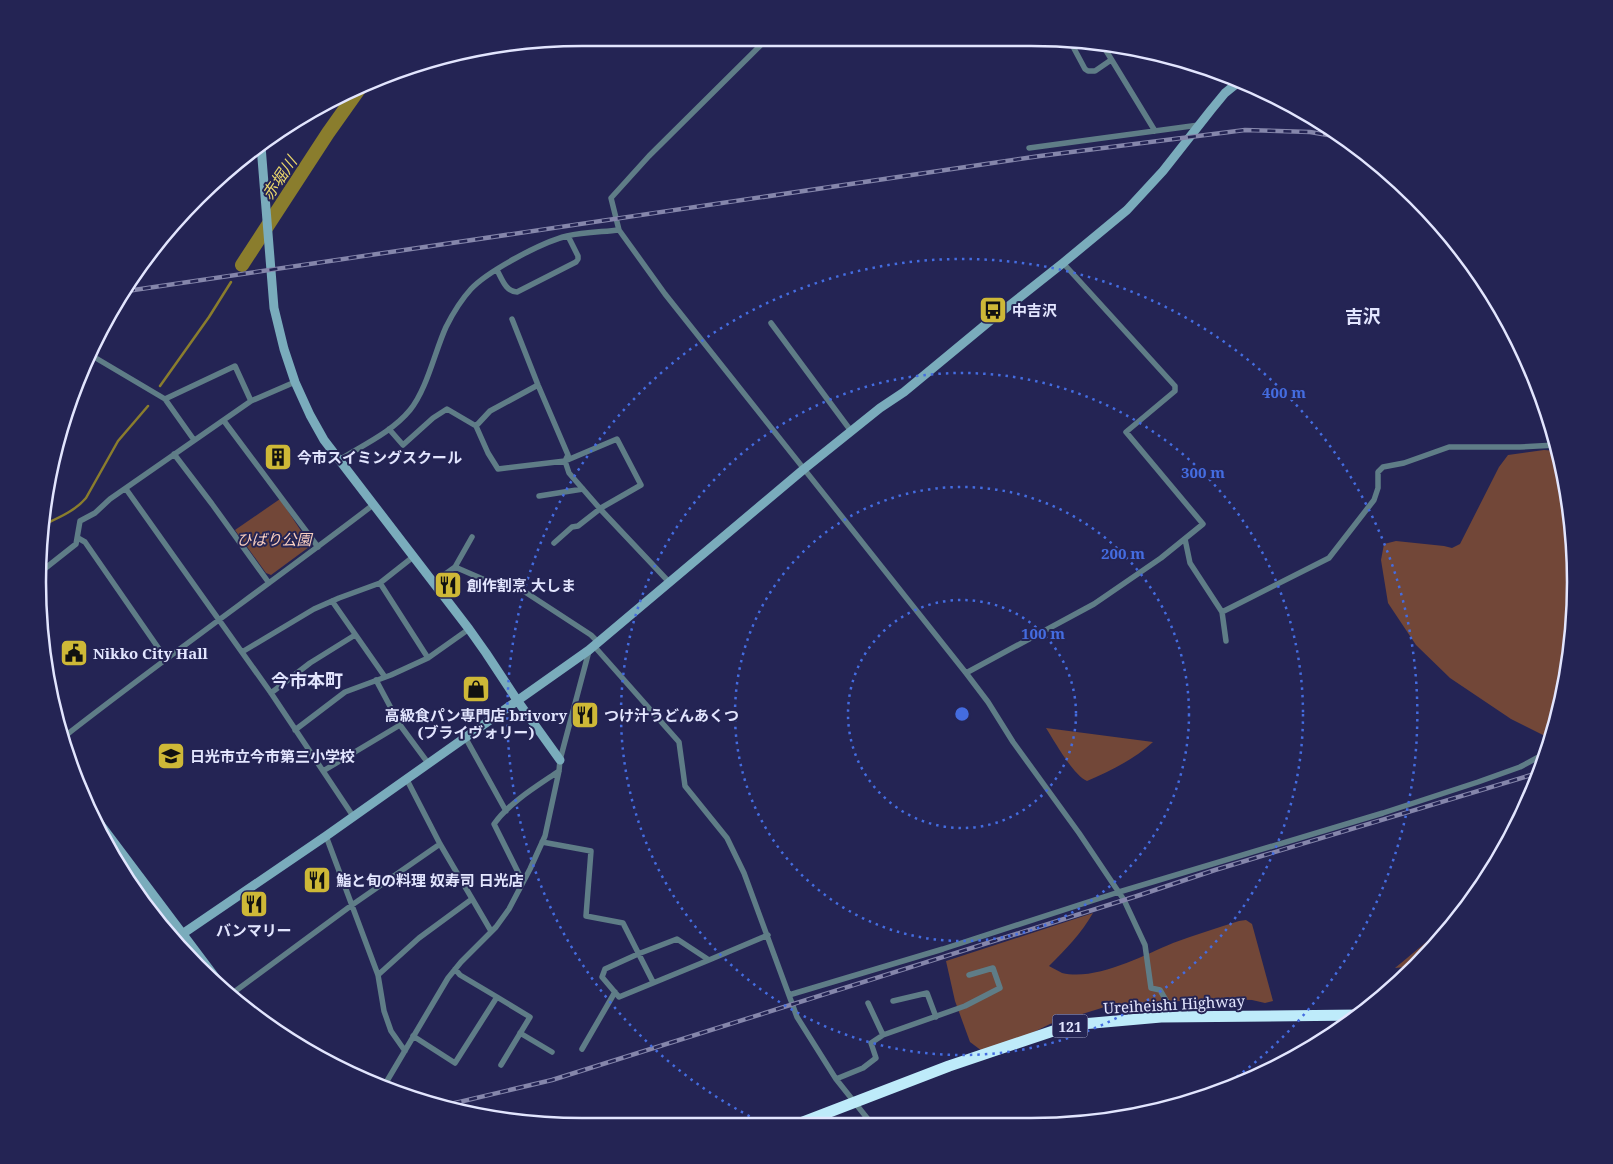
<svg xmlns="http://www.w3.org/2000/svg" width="1613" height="1164" font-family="'Noto Serif','Noto Sans JP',serif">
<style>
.green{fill:#724738}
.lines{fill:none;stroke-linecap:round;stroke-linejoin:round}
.stream{stroke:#8a7d2d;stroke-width:2.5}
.river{stroke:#8a7d2d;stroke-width:14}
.street{stroke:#5f7d87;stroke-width:5.5}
.secondary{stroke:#7aacbc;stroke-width:9}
.highway{stroke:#beebfa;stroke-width:11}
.rail-casing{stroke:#8586ab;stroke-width:4.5}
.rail{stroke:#242454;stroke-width:2.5;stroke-dasharray:8;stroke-linecap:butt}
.ring{fill:none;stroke:#446ce0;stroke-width:2.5;stroke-dasharray:2.5 5}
.labels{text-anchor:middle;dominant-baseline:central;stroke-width:4;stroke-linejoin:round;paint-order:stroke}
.shield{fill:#242454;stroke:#a9abcb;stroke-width:1}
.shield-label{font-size:14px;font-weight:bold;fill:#e2e5fe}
.poi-label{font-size:15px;font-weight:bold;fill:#e2e5fe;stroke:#242454;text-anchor:start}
.park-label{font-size:15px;font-style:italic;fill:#f9cfc0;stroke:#242454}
.street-label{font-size:15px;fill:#e2e5fe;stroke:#242454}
.water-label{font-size:16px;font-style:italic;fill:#ead76b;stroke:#242454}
.quarter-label{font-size:18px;font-weight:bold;fill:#e2e5fe;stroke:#242454}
.rim{fill:none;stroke:#e2e5fe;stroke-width:2.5}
.centre{fill:#446ce0;stroke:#242454;stroke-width:2.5}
.ring-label{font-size:15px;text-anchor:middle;font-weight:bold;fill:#446ce0;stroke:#242454;stroke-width:4;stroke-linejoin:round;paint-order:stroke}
</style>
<rect width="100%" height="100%" fill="#242454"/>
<path class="green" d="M 1544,450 L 1557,451 L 1571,511 L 1574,618 L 1557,723 L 1551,739 L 1511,719 L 1450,678 L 1416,645 L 1388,603 L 1381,560 L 1384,544 L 1396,541 L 1444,546 L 1452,548 L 1460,544 L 1499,467 L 1508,455 Z
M 280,499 L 309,543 L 309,547 L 271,575 L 266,573 L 235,530 Z
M 1046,728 L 1153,742 C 1135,759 1110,771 1087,781 C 1073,775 1055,742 1046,728 Z
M 1465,910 L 1414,966 L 1395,968 Z
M 1093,913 C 1081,934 1066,949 1049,966 C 1053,968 1058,971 1062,973 C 1096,981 1142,956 1173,943 C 1194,935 1217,928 1239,921 L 1246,920 L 1252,924 L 1273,1001 L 1265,1003 L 1252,1000 L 1228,999 L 1135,1003 L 1108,1006 L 1050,1024 L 1010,1044 L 986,1054 L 970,1042 L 955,1001 L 946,961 Z"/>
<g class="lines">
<path class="stream" d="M 160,386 L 209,317 L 231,282
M 43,525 C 58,518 75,511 86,498 L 118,441 L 148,406"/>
<path class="river" d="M 242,265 L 328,133 L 362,85"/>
<path class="street" d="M 768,38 L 649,156 L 611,198 L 619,230 L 665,294 L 966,673 L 988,702 L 1013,742 L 1079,833 L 1124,900 L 1145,945 L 1151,988 L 1160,990 L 1167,1002 L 1161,1017
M 1070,41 L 1085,69 L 1088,71 L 1095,71 L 1111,60
M 1102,44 L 1155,131
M 1029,148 L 1199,125
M 497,270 C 502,279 506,292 517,292 L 576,262 L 578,259 L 578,256 L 568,236
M 512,319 L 538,385 L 568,455 L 565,461 L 569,473 L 602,511 L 669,582
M 771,323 L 851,431
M 89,354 L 165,399 L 194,440
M 165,399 L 235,366 L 251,401
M 224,421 L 318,547
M 476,426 L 490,411 L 538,385
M 389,429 L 403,445 L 433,418 L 447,409 L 476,426 L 488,453 L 498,469 L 565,461 L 617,439 L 641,485 L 601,508 L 578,526 L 572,527 L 554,543
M 174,454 L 212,504 L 269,583
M 339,460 C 363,445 392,432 410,410 C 427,389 435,351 446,327 C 453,313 461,300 471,289 C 488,271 542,242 567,236 C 584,232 602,232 619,230
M 126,489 L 271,693 L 353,816
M 539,496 L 583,489
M 78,538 L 85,542 L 166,659
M 1185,539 L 1190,563 L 1222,612 L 1226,641
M 455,567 L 499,586 L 519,588 L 591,635 L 598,642
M 38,574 L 76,544 L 80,521 L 95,513 L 110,499 L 251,401 L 295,382
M 380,583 L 428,658
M 433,583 L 455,567 L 472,537
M 332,601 L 385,677
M 1222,612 L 1329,558 L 1374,500 L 1378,488 L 1378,472 L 1383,467 L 1404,463 L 1449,447 L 1520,447 L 1556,445
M 594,646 L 679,742 L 685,786 L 727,838 L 744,873 L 797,1017 L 836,1079 L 871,1123
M 242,652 L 314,609 L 339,598 L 380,583 L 413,557
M 966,673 L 1094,604 L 1161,558 L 1203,524 L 1126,432 L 1175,391 L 1175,386 L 1063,263
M 376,680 L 400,725 L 428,763
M 271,693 L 310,663 L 355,635
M 295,730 L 345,692 L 391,675 L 428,658 L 469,629
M 65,736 C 166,657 271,583 373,505
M 465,737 L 506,811
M 323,771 L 400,725
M 406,778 L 440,844 L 491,931
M 326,836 L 378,975 L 384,1011 L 391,1031 L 405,1051
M 542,842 L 591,851 L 586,916 L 623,923 L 653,982
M 523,882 L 494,824 C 510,802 537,786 559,771
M 147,908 L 158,900
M 677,939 L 709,960 L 619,997 L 602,977 L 605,969 L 638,954 Z
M 709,960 L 768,935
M 378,975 L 419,938 L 472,899
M 230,995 L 352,905 L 440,844
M 789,995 L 943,949 L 1119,892 L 1383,813 L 1478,782 L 1520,767 L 1546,753
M 497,997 L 530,1017 L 501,1065
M 893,1001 L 927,993 L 936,1017
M 868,1003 L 883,1035
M 520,1033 L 552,1052
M 413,1036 L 455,1063 L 497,997 L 460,975 L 455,969
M 582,1049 L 615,992
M 836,1079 L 863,1068 L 876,1058 L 871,1043 L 883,1035 L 965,1006 L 1000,988 L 993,968 L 969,975
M 384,1086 L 448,978 L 461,962 L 496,927 L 509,909 L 530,869 L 545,836 L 559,771 L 560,760 L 589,651"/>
<path class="secondary" d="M 261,146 L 274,308 L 284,349 L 295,382 L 310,415 L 324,440 L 469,629 L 486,653 L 517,700 L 560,760
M 88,808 L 224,989
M 172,941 L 326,836 L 589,650 L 804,469 L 880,408 L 904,392 L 991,320 L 1063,263 L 1127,210 L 1163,171 L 1211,110 L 1225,93 L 1241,80"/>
<path class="highway" d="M 798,1124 L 949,1066 L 1071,1025 L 1161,1017 L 1360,1015"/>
<g class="rail-casing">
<path id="rail" d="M 127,291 L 1040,156 L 1245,130 L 1310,132 L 1340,137
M 438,1107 L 552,1080 L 1137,896 L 1215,870 L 1538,773"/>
</g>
<use href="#rail" class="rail"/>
</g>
<g class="ring">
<circle cx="962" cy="714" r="114"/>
<circle cx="962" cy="714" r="227"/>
<circle cx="962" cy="714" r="341"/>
<path d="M763 1123A455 455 0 1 1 1220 1089"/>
</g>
<defs>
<g id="bus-square" transform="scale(1.4375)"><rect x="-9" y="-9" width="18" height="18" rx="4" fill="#ceb837" stroke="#242454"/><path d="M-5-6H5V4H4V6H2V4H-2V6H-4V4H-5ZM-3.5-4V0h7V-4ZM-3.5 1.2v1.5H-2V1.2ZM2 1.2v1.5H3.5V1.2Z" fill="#111"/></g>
<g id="building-square" transform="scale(1.4375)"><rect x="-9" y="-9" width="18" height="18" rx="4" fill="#ceb837" stroke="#242454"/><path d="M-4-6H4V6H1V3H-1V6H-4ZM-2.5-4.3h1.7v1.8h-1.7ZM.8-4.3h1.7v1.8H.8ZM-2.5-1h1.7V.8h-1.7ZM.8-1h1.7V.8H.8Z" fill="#111"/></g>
<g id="restaurant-square" transform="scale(1.4375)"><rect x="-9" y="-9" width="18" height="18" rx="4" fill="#ceb837" stroke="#242454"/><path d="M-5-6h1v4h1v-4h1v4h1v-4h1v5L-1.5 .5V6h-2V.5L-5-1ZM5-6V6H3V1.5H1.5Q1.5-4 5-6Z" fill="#111"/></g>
<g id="civic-square" transform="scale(1.4375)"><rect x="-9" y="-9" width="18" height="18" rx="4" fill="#ceb837" stroke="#242454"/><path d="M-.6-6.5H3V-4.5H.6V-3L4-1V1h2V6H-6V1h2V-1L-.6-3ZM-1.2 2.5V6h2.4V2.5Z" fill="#111"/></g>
<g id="shop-square" transform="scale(1.4375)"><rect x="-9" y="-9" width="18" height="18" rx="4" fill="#ceb837" stroke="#242454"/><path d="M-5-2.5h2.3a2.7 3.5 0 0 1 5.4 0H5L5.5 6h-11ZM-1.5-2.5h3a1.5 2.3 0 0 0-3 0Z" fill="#111"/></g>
<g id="school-square" transform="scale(1.4375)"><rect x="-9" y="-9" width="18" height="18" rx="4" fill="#ceb837" stroke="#242454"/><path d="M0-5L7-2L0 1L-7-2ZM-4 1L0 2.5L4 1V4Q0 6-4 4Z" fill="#111"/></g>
</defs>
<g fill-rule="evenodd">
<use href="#bus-square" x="993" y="310"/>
<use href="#building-square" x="278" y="457"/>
<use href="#restaurant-square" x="448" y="585"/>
<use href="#civic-square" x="74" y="653"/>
<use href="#shop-square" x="476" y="689"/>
<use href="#restaurant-square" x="585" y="715"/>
<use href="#school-square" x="171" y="756"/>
<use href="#restaurant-square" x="317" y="880"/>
<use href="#restaurant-square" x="254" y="904"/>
</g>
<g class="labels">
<rect class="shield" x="1052.5" y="1014.5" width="35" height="23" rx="4"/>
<g class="shield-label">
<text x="1070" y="1026">121</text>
</g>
<g class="poi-label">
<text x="1012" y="310">中吉沢</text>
<text x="297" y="457">今市スイミングスクール</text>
<text x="467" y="585">創作割烹 大しま</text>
<text x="93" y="653">Nikko City Hall</text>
<text x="476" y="715" text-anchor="middle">高級食パン専門店 brivory<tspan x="476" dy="17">(ブライヴォリー)</tspan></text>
<text x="604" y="715">つけ汁うどんあくつ</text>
<text x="190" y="756">日光市立今市第三小学校</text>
<text x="336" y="880">鮨と旬の料理 奴寿司 日光店</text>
<text x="254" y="930" text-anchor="middle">バンマリー</text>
</g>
<g class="park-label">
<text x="274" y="539">ひばり公園</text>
</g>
<g class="street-label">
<text transform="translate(1174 1004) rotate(-3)">Ureiheishi Highway</text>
</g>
<g class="water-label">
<text transform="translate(279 178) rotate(-56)">赤堀川</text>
</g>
<g class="quarter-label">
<text x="1363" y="316">吉沢</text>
<text x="307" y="680">今市本町</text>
</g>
</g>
<path d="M0 0H1613V1164H0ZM582 46H1031A536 536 0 0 1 1567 582V582A536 536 0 0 1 1031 1118H582A536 536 0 0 1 46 582V582A536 536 0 0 1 582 46Z" fill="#242454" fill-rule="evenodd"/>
<path class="rim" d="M582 46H1031A536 536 0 0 1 1567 582V582A536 536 0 0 1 1031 1118H582A536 536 0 0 1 46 582V582A536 536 0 0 1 582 46Z"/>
<circle cx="962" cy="714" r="8" class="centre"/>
<g class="ring-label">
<text x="1284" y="398">400 m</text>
<text x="1203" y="478">300 m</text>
<text x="1123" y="559">200 m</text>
<text x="1043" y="639">100 m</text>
</g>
</svg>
